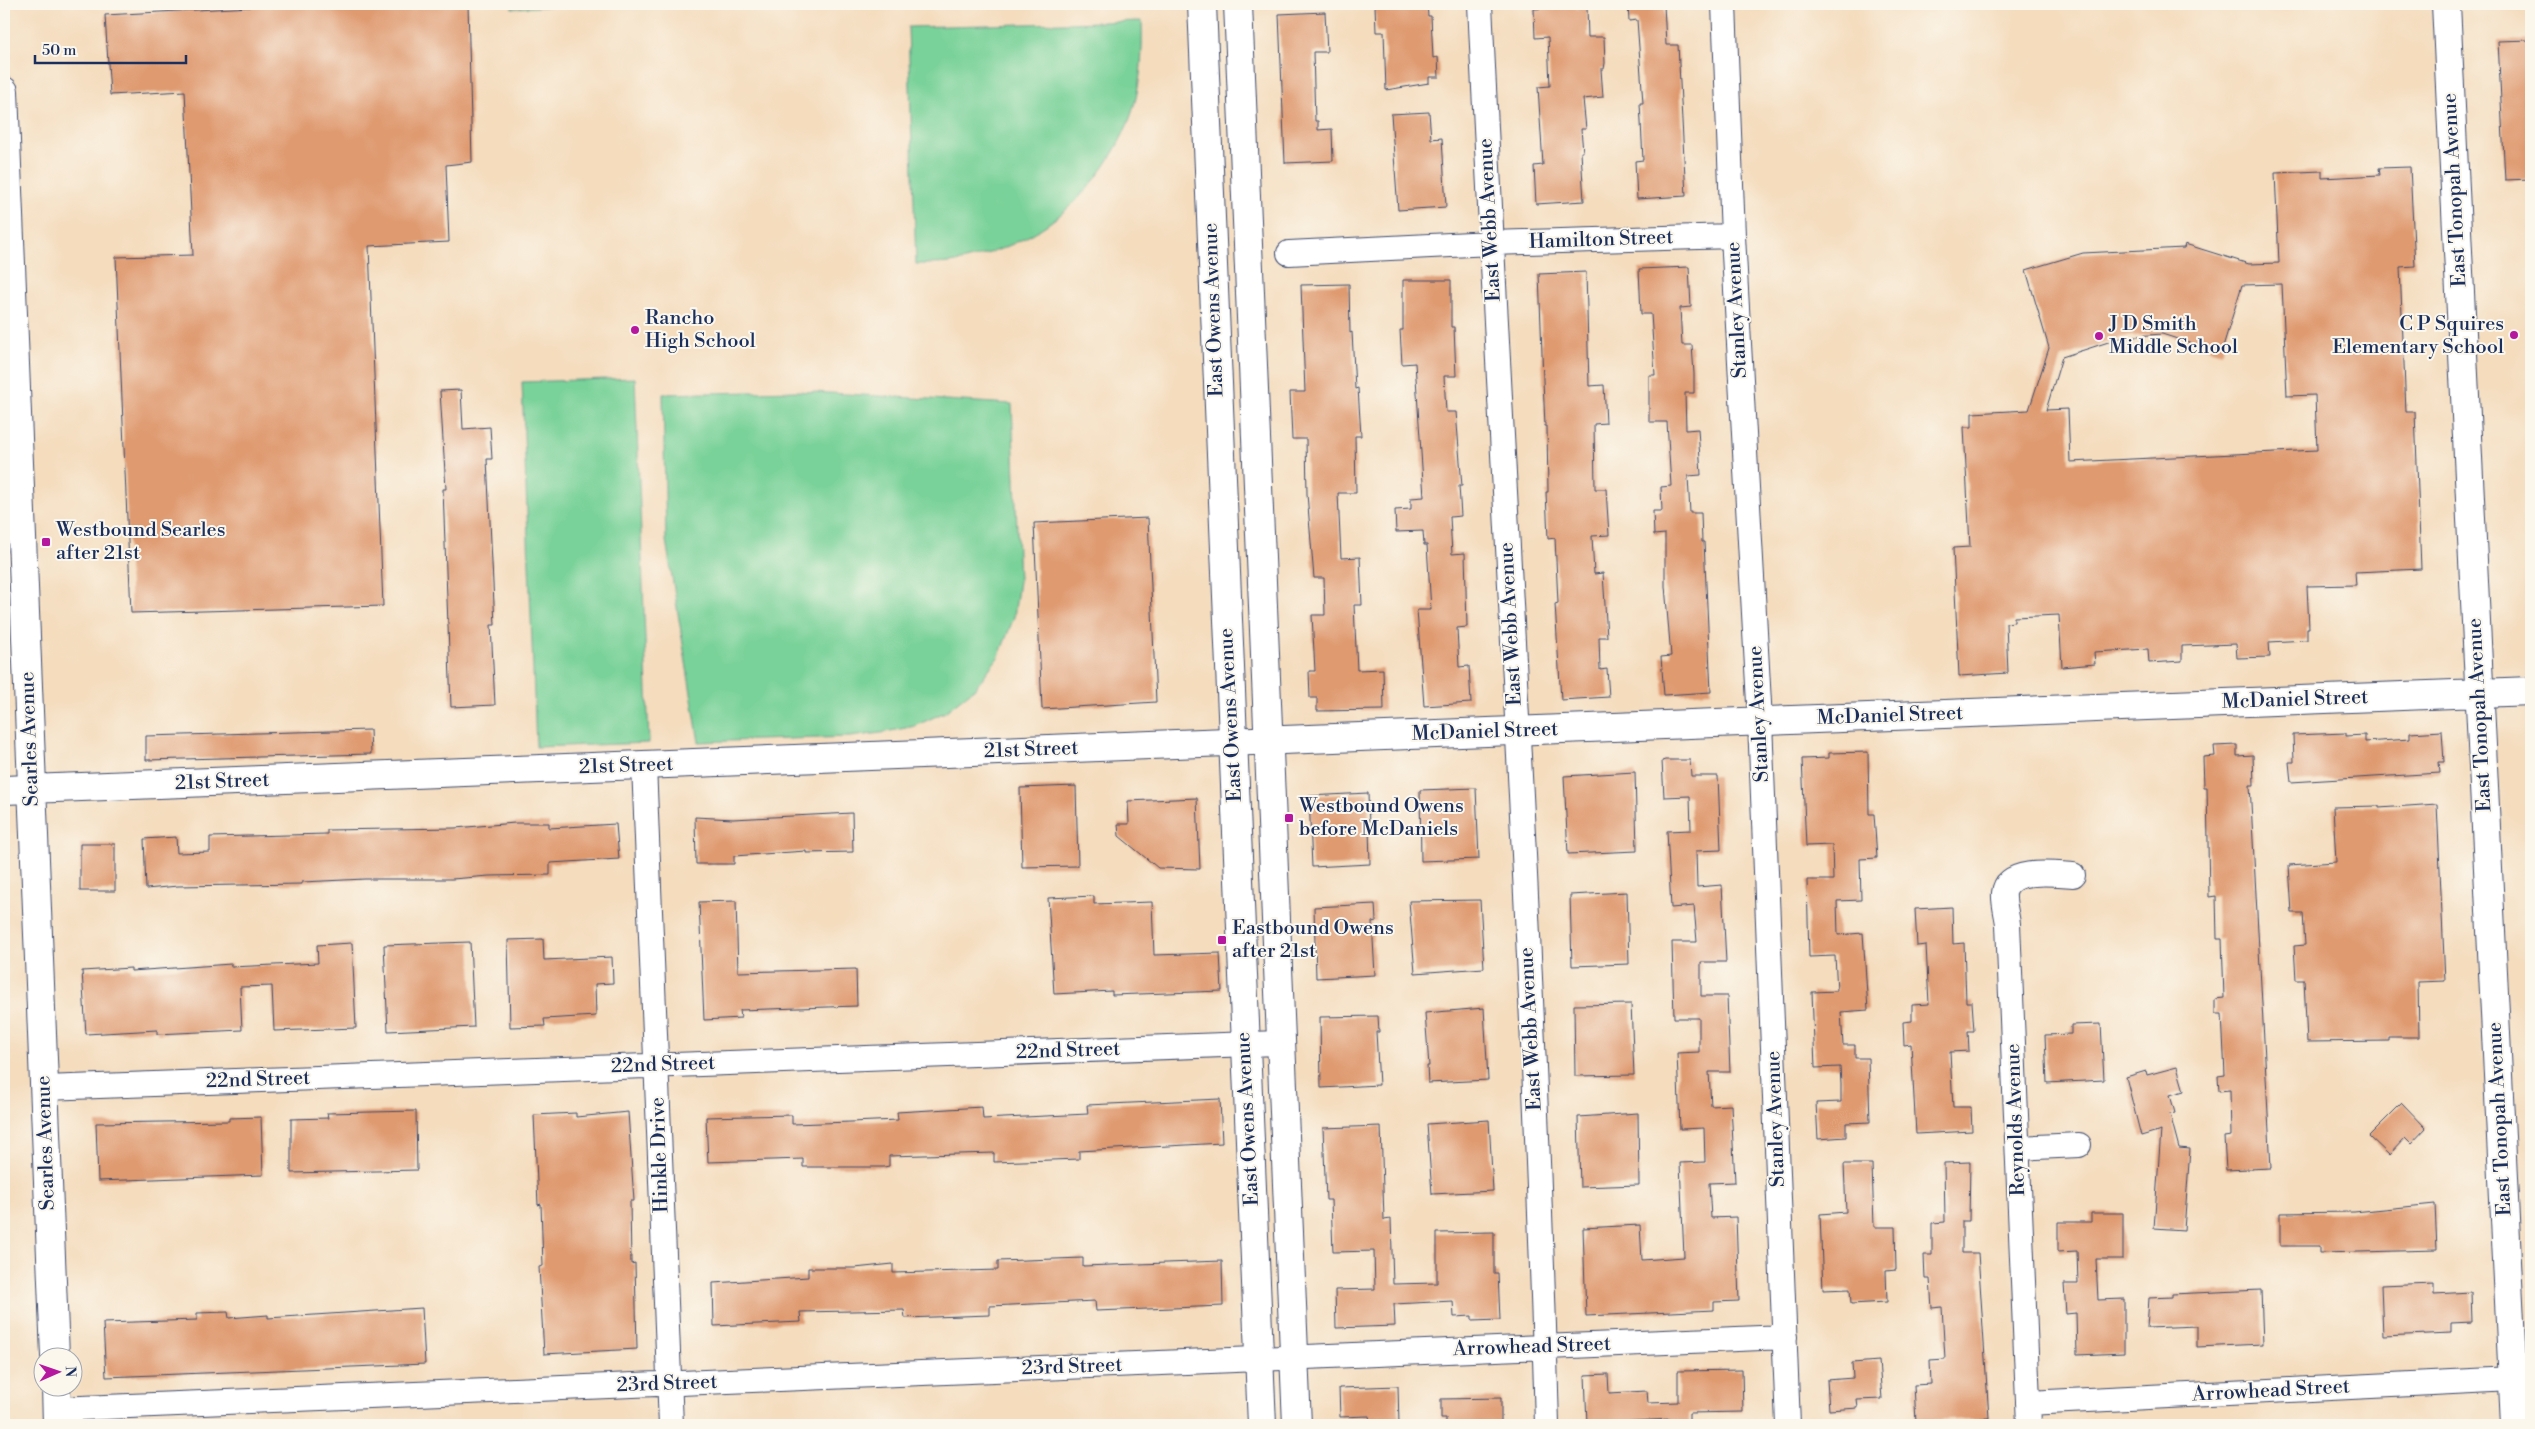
<svg xmlns="http://www.w3.org/2000/svg" width="2535" height="1429" font-family="'Libre Bodoni',serif">
<style>
.green{fill:#79d299;stroke:#4a807c}
.building{fill:#df9a6f;fill-rule:evenodd}
.lines{fill:none;stroke-linecap:round;stroke-linejoin:round}
.minor-casing{stroke:#3c496c;stroke-width:26}
.tertiary-casing{stroke:#3c496c;stroke-width:30}
.secondary-casing{stroke:#3c496c;stroke-width:30}
.minor{stroke:#fff;stroke-width:24}
.tertiary{stroke:#fff;stroke-width:28}
.secondary{stroke:#fff;stroke-width:28}
.poi-dot{fill:#b5179e;stroke:#fbf7ec;stroke-width:2}
.labels{text-anchor:middle;dominant-baseline:central;stroke-width:4;stroke-linejoin:round;paint-order:stroke}
.street-label{font-size:20px;fill:#1b2f5e;stroke:#fbf7ec}
.poi-label{font-size:20px;fill:#1b2f5e;stroke:#fbf7ec;text-anchor:start}
</style>
<rect width="100%" height="100%" fill="#fbf7ec"/>
<filter id="ink" filterUnits="userSpaceOnUse"><feTurbulence type="fractalNoise" baseFrequency=".02" numOctaves="2"/><feDisplacementMap in="SourceGraphic" scale="10" xChannelSelector="R" yChannelSelector="G"/><feConvolveMatrix kernelMatrix="1 2 1 2 8 2 1 2 1" color-interpolation-filters="sRGB"/></filter>
<filter id="wash" filterUnits="userSpaceOnUse"><feTurbulence type="fractalNoise" baseFrequency=".0096" numOctaves="4" result="noise"/><feDisplacementMap in="SourceGraphic" scale="20" xChannelSelector="R" yChannelSelector="G"/><feGaussianBlur stdDeviation="1.12" result="paint"/><feColorMatrix in="noise" values="0 0 0 0 0 0 0 0 0 0 0 0 0 0 0 0 0 1.4 0 .05"/><feComposite in="paint" operator="in"/></filter>
<g filter="url(#wash)">
<rect width="100%" height="100%" fill="#f4dcbd"/>
<path class="green" d="M 512,4 L 585,4 L 585,5 L 512,8 Z
M 1142,21 C 1143,54 1141,90 1129,121 C 1101,189 1046,239 976,257 C 968,259 959,262 950,263 C 939,264 927,264 916,264 L 908,27 Z
M 635,378 L 649,743 L 536,747 L 522,382 Z
M 796,391 L 1012,404 L 1019,581 L 1014,617 L 999,656 L 975,688 L 945,712 L 915,726 L 881,733 L 850,737 L 699,742 L 666,540 L 663,394 Z"/>
<g id="blocks">
<path class="building" d="M 250,4 L 468,4 L 472,162 L 446,165 L 449,242 L 369,246 L 383,606 L 131,613 L 116,257 L 193,255 L 185,91 L 110,95 L 105,15 L 251,7 Z
M 1427,4 L 1428,16 L 1431,16 L 1433,58 L 1438,57 L 1439,77 L 1429,77 L 1429,83 L 1386,90 L 1384,32 L 1376,32 L 1375,5 Z
M 1545,4 L 1577,4 L 1577,9 L 1587,8 L 1588,37 L 1604,37 L 1605,63 L 1604,69 L 1601,69 L 1603,97 L 1583,99 L 1586,129 L 1581,129 L 1583,152 L 1581,152 L 1584,201 L 1536,204 L 1534,166 L 1543,165 L 1538,87 L 1550,86 L 1548,37 L 1535,38 L 1534,9 L 1545,8 Z
M 1628,4 L 1664,4 L 1666,45 L 1678,45 L 1686,196 L 1637,199 L 1635,161 L 1643,160 L 1640,103 L 1643,103 L 1637,20 L 1629,21 Z
M 1325,12 L 1327,52 L 1313,52 L 1315,121 L 1318,121 L 1318,130 L 1332,129 L 1333,161 L 1285,163 L 1279,14 Z
M 2531,40 L 2531,179 L 2505,180 L 2498,41 Z
M 1429,112 L 1431,139 L 1442,138 L 1446,207 L 1398,210 L 1391,114 Z
M 2410,167 L 2415,266 L 2400,267 L 2406,412 L 2415,412 L 2421,569 L 2355,572 L 2356,585 L 2307,586 L 2309,628 L 2307,628 L 2307,640 L 2269,642 L 2270,657 L 2237,658 L 2236,644 L 2182,646 L 2182,661 L 2149,663 L 2148,649 L 2094,652 L 2095,664 L 2062,667 L 2059,615 L 2014,617 L 2014,622 L 2006,623 L 2008,673 L 1959,676 L 1953,548 L 1970,547 L 1964,427 L 1972,427 L 1972,413 L 2029,410 L 2049,348 L 2026,270 L 2083,253 L 2184,248 L 2185,244 L 2249,264 L 2279,263 L 2275,173 L 2322,171 L 2322,178 L 2380,175 L 2379,168 ZM 2282,284 L 2287,396 L 2315,395 L 2317,450 L 2070,462 L 2068,409 L 2046,410 L 2062,357 L 2124,337 L 2162,334 L 2221,353 L 2242,285 Z
M 1689,267 L 1691,307 L 1680,308 L 1682,345 L 1692,345 L 1694,374 L 1694,393 L 1685,393 L 1686,430 L 1698,429 L 1701,475 L 1688,476 L 1690,513 L 1701,513 L 1702,542 L 1704,542 L 1711,692 L 1664,695 L 1661,657 L 1671,656 L 1665,586 L 1665,534 L 1654,535 L 1653,511 L 1662,511 L 1661,487 L 1671,486 L 1667,422 L 1649,422 L 1649,375 L 1655,375 L 1651,314 L 1641,314 L 1639,269 Z
M 1586,272 L 1589,386 L 1604,385 L 1606,423 L 1594,424 L 1595,489 L 1606,489 L 1609,535 L 1592,536 L 1594,574 L 1603,573 L 1607,637 L 1599,637 L 1600,670 L 1607,669 L 1609,697 L 1561,700 L 1555,604 L 1558,603 L 1555,538 L 1548,539 L 1546,492 L 1548,492 L 1547,426 L 1545,426 L 1543,380 L 1539,274 Z
M 1403,280 L 1451,280 L 1451,327 L 1454,327 L 1456,376 L 1444,376 L 1446,412 L 1456,412 L 1462,486 L 1459,486 L 1461,516 L 1450,517 L 1452,554 L 1465,553 L 1467,627 L 1457,628 L 1459,667 L 1469,666 L 1471,703 L 1424,706 L 1417,610 L 1431,610 L 1427,545 L 1424,545 L 1423,531 L 1396,532 L 1395,510 L 1411,509 L 1411,498 L 1424,497 L 1415,363 L 1402,364 L 1400,330 L 1403,330 Z
M 1349,284 L 1350,333 L 1352,332 L 1355,389 L 1358,388 L 1361,436 L 1355,436 L 1356,493 L 1338,493 L 1341,558 L 1360,557 L 1362,605 L 1354,605 L 1357,670 L 1383,669 L 1384,710 L 1317,711 L 1317,698 L 1310,698 L 1309,671 L 1315,671 L 1312,615 L 1325,615 L 1324,578 L 1314,578 L 1307,494 L 1306,439 L 1292,439 L 1290,392 L 1305,392 L 1301,285 Z
M 461,390 L 463,429 L 490,427 L 492,459 L 487,459 L 495,625 L 491,625 L 495,705 L 451,707 L 443,489 L 446,489 L 440,391 Z
M 1148,518 L 1156,702 L 1042,709 L 1034,523 Z
M 370,730 L 371,754 L 146,760 L 146,736 Z
M 2442,731 L 2444,762 L 2439,762 L 2440,773 L 2291,782 L 2289,762 L 2294,762 L 2293,735 L 2346,733 L 2346,736 L 2365,735 L 2365,742 L 2410,739 L 2410,733 Z
M 2237,745 L 2237,756 L 2253,755 L 2254,785 L 2250,785 L 2271,1168 L 2226,1170 L 2224,1137 L 2231,1136 L 2230,1090 L 2219,1091 L 2218,1076 L 2225,1075 L 2222,1014 L 2215,1014 L 2215,999 L 2224,998 L 2222,939 L 2217,939 L 2216,896 L 2209,897 L 2207,787 L 2204,787 L 2203,757 L 2215,756 L 2214,746 Z
M 1868,752 L 1869,814 L 1874,814 L 1877,858 L 1860,859 L 1861,900 L 1837,901 L 1838,935 L 1863,933 L 1868,1010 L 1841,1012 L 1843,1045 L 1855,1045 L 1855,1058 L 1868,1058 L 1870,1122 L 1846,1123 L 1846,1137 L 1818,1139 L 1816,1103 L 1841,1102 L 1841,1084 L 1840,1067 L 1815,1068 L 1812,992 L 1837,991 L 1835,956 L 1809,957 L 1807,880 L 1833,880 L 1832,845 L 1806,846 L 1802,759 L 1829,758 L 1829,753 Z
M 1665,760 L 1690,760 L 1691,776 L 1718,776 L 1721,850 L 1696,851 L 1697,887 L 1722,885 L 1726,962 L 1701,962 L 1701,996 L 1727,996 L 1730,1072 L 1709,1072 L 1711,1106 L 1731,1105 L 1735,1182 L 1709,1183 L 1711,1218 L 1736,1217 L 1739,1301 L 1714,1302 L 1714,1310 L 1586,1316 L 1583,1228 L 1640,1225 L 1642,1260 L 1684,1257 L 1680,1163 L 1705,1162 L 1704,1128 L 1680,1129 L 1677,1053 L 1699,1052 L 1699,1018 L 1674,1018 L 1672,942 L 1697,942 L 1694,906 L 1671,908 L 1667,831 L 1691,830 L 1690,796 L 1664,797 L 1662,761 Z
M 1635,772 L 1637,851 L 1568,854 L 1564,776 Z
M 1076,786 L 1078,866 L 1022,867 L 1020,788 Z
M 1476,788 L 1479,859 L 1421,861 L 1420,790 Z
M 1368,793 L 1370,864 L 1312,867 L 1309,796 Z
M 1197,798 L 1200,869 L 1158,868 L 1119,836 L 1118,824 L 1129,824 L 1128,801 Z
M 2437,804 L 2445,981 L 2418,982 L 2419,1037 L 2389,1037 L 2389,1041 L 2307,1042 L 2304,980 L 2296,980 L 2294,946 L 2305,945 L 2303,913 L 2292,913 L 2289,865 L 2336,862 L 2333,807 L 2379,806 L 2379,808 Z
M 852,813 L 853,852 L 806,853 L 806,851 L 734,856 L 734,864 L 696,864 L 695,817 L 733,819 Z
M 515,823 L 549,823 L 549,828 L 616,824 L 619,859 L 550,863 L 550,875 L 489,876 L 452,879 L 365,879 L 302,882 L 302,884 L 178,886 L 146,889 L 144,839 L 176,837 L 177,853 L 210,852 L 210,837 L 327,834 L 327,830 L 455,828 Z
M 80,844 L 115,844 L 115,891 L 80,891 Z
M 1627,892 L 1629,964 L 1572,966 L 1570,895 Z
M 1094,896 L 1094,904 L 1152,902 L 1154,955 L 1220,953 L 1222,991 L 1112,995 L 1112,991 L 1054,994 L 1048,898 Z
M 1480,900 L 1484,968 L 1415,973 L 1409,901 Z
M 736,901 L 738,972 L 856,969 L 857,1006 L 740,1010 L 741,1018 L 704,1020 L 699,902 Z
M 1375,904 L 1376,921 L 1372,922 L 1375,975 L 1316,978 L 1314,907 Z
M 1952,907 L 1953,944 L 1964,943 L 1966,1002 L 1972,1002 L 1974,1031 L 1968,1031 L 1969,1051 L 1950,1052 L 1953,1107 L 1971,1107 L 1972,1131 L 1916,1134 L 1911,1044 L 1904,1045 L 1903,1022 L 1912,1021 L 1912,1005 L 1929,1004 L 1926,945 L 1917,946 L 1915,909 Z
M 543,939 L 544,960 L 612,957 L 613,983 L 595,984 L 596,1016 L 544,1019 L 545,1026 L 510,1027 L 508,940 Z
M 470,942 L 474,1027 L 388,1031 L 384,945 Z
M 352,943 L 356,1028 L 274,1031 L 272,986 L 240,987 L 242,1030 L 157,1034 L 157,1030 L 86,1034 L 82,971 L 131,968 L 131,971 L 231,964 L 231,967 L 318,963 L 317,945 Z
M 1631,1004 L 1634,1075 L 1575,1076 L 1574,1005 Z
M 1484,1008 L 1488,1080 L 1428,1083 L 1427,1066 L 1429,1066 L 1425,1013 Z
M 1378,1016 L 1379,1032 L 1376,1032 L 1379,1085 L 1321,1088 L 1320,1017 Z
M 2101,1024 L 2104,1080 L 2047,1083 L 2045,1035 L 2071,1034 L 2071,1025 Z
M 2177,1067 L 2184,1091 L 2170,1095 L 2175,1113 L 2170,1114 L 2179,1148 L 2190,1149 L 2184,1230 L 2154,1228 L 2161,1130 L 2141,1136 L 2126,1077 L 2146,1071 L 2147,1075 Z
M 1220,1099 L 1222,1143 L 1079,1151 L 1079,1159 L 994,1162 L 994,1153 L 889,1156 L 889,1166 L 884,1167 L 803,1167 L 803,1159 L 708,1162 L 706,1117 L 792,1115 L 792,1124 L 851,1122 L 898,1120 L 897,1112 L 982,1107 L 983,1119 L 1088,1114 L 1087,1105 Z
M 2402,1103 L 2426,1128 L 2411,1144 L 2405,1138 L 2389,1155 L 2369,1136 Z
M 416,1111 L 417,1170 L 291,1173 L 291,1119 L 328,1118 L 327,1113 Z
M 628,1112 L 634,1201 L 630,1201 L 631,1264 L 635,1263 L 637,1349 L 544,1354 L 539,1267 L 543,1266 L 541,1204 L 538,1205 L 534,1115 L 576,1113 L 576,1117 Z
M 1638,1113 L 1639,1185 L 1580,1187 L 1578,1117 Z
M 261,1117 L 263,1175 L 98,1181 L 96,1123 L 229,1121 L 229,1118 Z
M 1489,1120 L 1493,1191 L 1432,1194 L 1427,1124 Z
M 1381,1126 L 1384,1220 L 1391,1219 L 1393,1284 L 1437,1283 L 1437,1233 L 1494,1232 L 1494,1273 L 1498,1273 L 1500,1320 L 1472,1321 L 1472,1316 L 1454,1317 L 1453,1301 L 1394,1304 L 1395,1326 L 1336,1328 L 1335,1290 L 1375,1289 L 1374,1251 L 1333,1252 L 1331,1200 L 1326,1200 L 1323,1128 Z
M 1970,1162 L 1969,1221 L 1962,1221 L 1962,1253 L 1978,1253 L 1989,1418 L 1916,1422 L 1914,1385 L 1931,1384 L 1930,1360 L 1945,1359 L 1942,1307 L 1932,1308 L 1930,1279 L 1925,1279 L 1924,1255 L 1932,1255 L 1932,1223 L 1945,1222 L 1944,1163 Z
M 1844,1164 L 1872,1164 L 1874,1227 L 1895,1227 L 1896,1270 L 1886,1271 L 1887,1302 L 1851,1304 L 1850,1289 L 1823,1290 L 1820,1214 L 1846,1212 Z
M 2435,1204 L 2437,1250 L 2320,1253 L 2320,1246 L 2280,1246 L 2280,1213 L 2354,1212 Z
M 2091,1213 L 2123,1213 L 2123,1259 L 2096,1259 L 2098,1300 L 2124,1299 L 2124,1353 L 2077,1355 L 2076,1313 L 2066,1314 L 2064,1284 L 2078,1284 L 2077,1251 L 2058,1252 L 2058,1222 L 2091,1222 Z
M 1083,1258 L 1083,1266 L 1222,1261 L 1223,1306 L 1096,1311 L 1095,1301 L 990,1306 L 990,1315 L 905,1318 L 904,1310 L 800,1312 L 801,1322 L 714,1326 L 713,1283 L 808,1277 L 808,1268 L 855,1268 L 893,1264 L 893,1273 L 998,1270 L 998,1261 Z
M 2434,1283 L 2434,1294 L 2471,1292 L 2472,1322 L 2451,1323 L 2451,1333 L 2383,1336 L 2381,1285 Z
M 2261,1290 L 2263,1344 L 2197,1347 L 2197,1326 L 2147,1328 L 2149,1298 L 2172,1297 L 2172,1294 Z
M 422,1308 L 425,1364 L 106,1377 L 103,1323 L 197,1320 L 197,1313 L 228,1312 L 229,1318 L 268,1315 L 268,1318 Z
M 1879,1361 L 1882,1399 L 1857,1400 L 1858,1408 L 1829,1410 L 1827,1380 L 1853,1378 L 1852,1363 Z
M 1742,1370 L 1743,1412 L 1689,1413 L 1689,1423 L 1670,1423 L 1670,1419 L 1587,1424 L 1585,1375 L 1608,1374 L 1609,1393 L 1647,1391 L 1648,1403 L 1678,1402 L 1678,1371 Z
M 1398,1386 L 1399,1425 L 1381,1425 L 1380,1421 L 1370,1421 L 1369,1416 L 1340,1417 L 1339,1388 Z
M 1501,1398 L 1501,1425 L 1446,1425 L 1446,1418 L 1441,1418 L 1441,1399 Z"/>
</g>
</g>
<g filter="url(#ink)">
<use href="#blocks" fill-opacity="0" stroke="#3c496c" stroke-width="1"/>
<g class="lines">
<g class="minor-casing">
<path id="minor" d="M 1480,4 C 1502,478 1534,951 1547,1425
M 1724,4 L 1733,236 L 1760,721 L 1788,1425
M 1289,253 L 1491,243 L 1733,236
M 644,765 L 671,1425
M 45,1088 L 1281,1043
M 2018,1148 L 2079,1145
M 2028,1403 L 2513,1379
M 57,1409 L 1785,1337
M 2029,1425 L 2008,924 C 2007,915 2003,902 2004,893 C 2007,867 2056,874 2073,875"/>
</g>
<g class="tertiary-casing">
<path id="tertiary" d="M 2446,4 L 2515,1425
M 4,91 L 55,1356
M 4,790 L 2531,691
M 56,1386 L 57,1425"/>
</g>
<g class="secondary-casing">
<path id="secondary" d="M 1202,4 L 1262,1425
M 1238,4 L 1297,1425"/>
</g>
<use href="#minor" class="minor"/>
<use href="#tertiary" class="tertiary"/>
<use href="#secondary" class="secondary"/>
</g>
</g>
<g class="poi-dot">
<circle cx="635" cy="330" r="5"/>
<circle cx="2514" cy="335" r="5"/>
<circle cx="2099" cy="336" r="5"/>
<rect x="41" y="537" width="10" height="10" rx="2.5"/>
<rect x="1284" y="813" width="10" height="10" rx="2.5"/>
<rect x="1217" y="935" width="10" height="10" rx="2.5"/>
</g>
<g class="labels">
<g class="street-label">
<text transform="translate(2455 190) rotate(-93)">East Tonopah Avenue</text>
<text transform="translate(1490 220) rotate(-93)">East Webb Avenue</text>
<text transform="translate(1601 240) rotate(-2)">Hamilton Street</text>
<text transform="translate(1214 310) rotate(-92)">East Owens Avenue</text>
<text transform="translate(1737 310) rotate(-93)">Stanley Avenue</text>
<text transform="translate(1511 624) rotate(-93)">East Webb Avenue</text>
<text transform="translate(2295 700) rotate(-2)">McDaniel Street</text>
<text transform="translate(1759 714) rotate(-93)">Stanley Avenue</text>
<text transform="translate(1231 715) rotate(-93)">East Owens Avenue</text>
<text transform="translate(2480 715) rotate(-93)">East Tonopah Avenue</text>
<text transform="translate(1890 716) rotate(-2)">McDaniel Street</text>
<text transform="translate(1485 732) rotate(-2)">McDaniel Street</text>
<text transform="translate(30 739) rotate(-92)">Searles Avenue</text>
<text transform="translate(1031 750) rotate(-2)">21st Street</text>
<text transform="translate(626 766) rotate(-2)">21st Street</text>
<text transform="translate(222 782) rotate(-2)">21st Street</text>
<text transform="translate(1531 1029) rotate(-93)">East Webb Avenue</text>
<text transform="translate(1068 1051) rotate(-2)">22nd Street</text>
<text transform="translate(663 1065) rotate(-2)">22nd Street</text>
<text transform="translate(258 1080) rotate(-2)">22nd Street</text>
<text transform="translate(1248 1119) rotate(-93)">East Owens Avenue</text>
<text transform="translate(1776 1119) rotate(-92)">Stanley Avenue</text>
<text transform="translate(2500 1119) rotate(-93)">East Tonopah Avenue</text>
<text transform="translate(2016 1120) rotate(-92)">Reynolds Avenue</text>
<text transform="translate(46 1143) rotate(-92)">Searles Avenue</text>
<text transform="translate(660 1155) rotate(-92)">Hinkle Drive</text>
<text transform="translate(1532 1347) rotate(-2)">Arrowhead Street</text>
<text transform="translate(1072 1367) rotate(-2)">23rd Street</text>
<text transform="translate(667 1384) rotate(-2)">23rd Street</text>
<text transform="translate(2271 1391) rotate(-3)">Arrowhead Street</text>
</g>
<g class="poi-label">
<text x="645" y="318">Rancho<tspan x="645" dy="23">High School</tspan></text>
<text x="2109" y="324">J D Smith<tspan x="2109" dy="23">Middle School</tspan></text>
<text x="2504" y="324" text-anchor="end">C P Squires<tspan x="2504" dy="23">Elementary School</tspan></text>
<text x="56" y="530">Westbound Searles<tspan x="56" dy="23">after 21st</tspan></text>
<text x="1299" y="806">Westbound Owens<tspan x="1299" dy="23">before McDaniels</tspan></text>
<text x="1232" y="928">Eastbound Owens<tspan x="1232" dy="23">after 21st</tspan></text>
</g>
</g>
<rect width="2535" height="1429" fill="none" stroke="#fbf7ec" stroke-width="20"/>
<g transform="translate(58 1372) rotate(88)"><circle r="24" fill="#fbf7ec" stroke="#a1a7b3"/>
<path d="M0-4L9 19L0 12L-9 19Z" fill="#b5179e"/>
<text y="-8" font-size="14" font-weight="bold" text-anchor="middle" fill="#1b2f5e">N</text>
</g>
<path d="M35 55v8h151v-8" fill="none" stroke="#1b2f5e" stroke-width="2.5"/>
<text x="42" y="55" font-size="15" fill="#1b2f5e" stroke="#fbf7ec" stroke-width="4" paint-order="stroke">50 m</text>
</svg>
